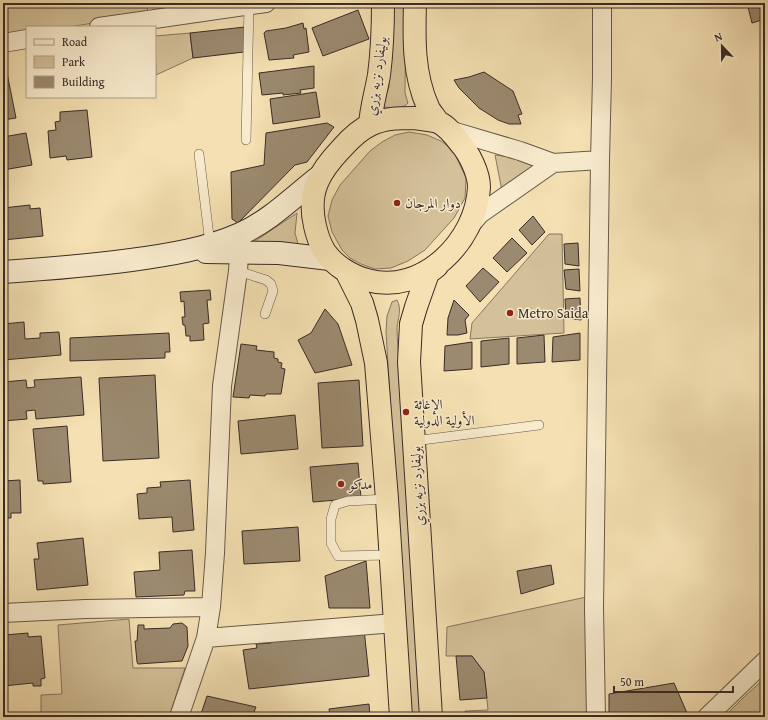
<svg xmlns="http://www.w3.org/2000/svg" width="768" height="720" font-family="'Gentium Book Plus',Amiri,serif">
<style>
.green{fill:#d4c19a;stroke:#877660}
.building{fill:#9b8a6f;stroke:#3a2c26}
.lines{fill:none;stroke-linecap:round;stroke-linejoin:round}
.lane-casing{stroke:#685949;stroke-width:10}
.street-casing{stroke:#685949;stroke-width:20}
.secondary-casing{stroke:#3a2c26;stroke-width:24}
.highway-casing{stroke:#3a2c26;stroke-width:24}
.lane{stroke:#f8ebcd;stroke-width:9}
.street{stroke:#f8ebcd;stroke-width:18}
.secondary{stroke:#f8ebcd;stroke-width:22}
.highway{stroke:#f4e0b2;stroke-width:22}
.poi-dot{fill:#8f2418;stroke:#f8ebcd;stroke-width:1.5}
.labels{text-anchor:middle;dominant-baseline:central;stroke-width:3;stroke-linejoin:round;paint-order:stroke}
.street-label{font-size:14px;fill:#3a2c26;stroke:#f8ebcd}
.poi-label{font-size:14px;fill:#3a2c26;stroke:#f8ebcd;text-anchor:start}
</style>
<rect width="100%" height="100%" fill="#f4e0b2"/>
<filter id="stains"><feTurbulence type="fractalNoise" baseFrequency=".005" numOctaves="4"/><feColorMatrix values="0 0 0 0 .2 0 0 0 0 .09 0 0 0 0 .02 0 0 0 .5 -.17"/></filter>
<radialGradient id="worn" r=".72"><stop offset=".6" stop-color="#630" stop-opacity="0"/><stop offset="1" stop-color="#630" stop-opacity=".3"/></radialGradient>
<path class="green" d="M 3,3 L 147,3 L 148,14 L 69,27 L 27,27 L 27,34 L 3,38 Z
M 393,3 L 406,3 L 405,93 L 408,103 C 403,109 392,108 384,107 L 383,104 L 389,87 Z
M 190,33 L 193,58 L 156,75 L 155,36 Z
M 409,132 L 427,135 L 441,141 L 453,150 L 466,178 L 465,198 L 454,218 L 425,250 L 408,261 L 391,268 L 375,269 L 361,264 L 350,258 L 342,250 L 332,232 L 328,216 L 332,200 L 340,185 L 370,151 L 382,142 L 395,135 Z
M 495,155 L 518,158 L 538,165 L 502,191 Z
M 297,213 L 295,233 L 298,244 L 256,242 L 255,241 Z
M 549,234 L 562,234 L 564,333 L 470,339 L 472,323 Z
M 397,300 C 402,309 398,318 397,328 C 397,341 399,355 399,369 L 423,717 L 410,717 L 386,332 L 387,316 L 392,302 Z
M 591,596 L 593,717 L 465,717 L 465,711 L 488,710 L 484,672 L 472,656 L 446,656 L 447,627 Z
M 129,619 L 133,668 L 185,668 L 169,717 L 41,717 L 41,695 L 62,694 L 58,625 Z
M 765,678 L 765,717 L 724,717 L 743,698 Z"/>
<path class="building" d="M 747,3 L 765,3 L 765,19 L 752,23 Z
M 358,10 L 369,39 L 323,56 L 312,28 Z
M 303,23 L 304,29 L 306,28 L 309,52 L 293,55 L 294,58 L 269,60 L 264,33 L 266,31 L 286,28 Z
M 245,27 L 244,52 L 193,58 L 190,33 Z
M 314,66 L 314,88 L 300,90 L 301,93 L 283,95 L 283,93 L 262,95 L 259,73 Z
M 484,72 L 513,91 L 522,114 L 518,115 L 521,124 L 509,124 L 498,120 L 479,108 L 459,88 L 454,80 L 469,77 Z
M 7,73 L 16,118 L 3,120 L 3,74 Z
M 316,92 L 320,117 L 273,124 L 270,99 Z
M 87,110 L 92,157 L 67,160 L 66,156 L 50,158 L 48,131 L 56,130 L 55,122 L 60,121 L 60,112 Z
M 327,123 L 334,127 L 307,162 L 295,165 L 238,223 L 232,219 L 231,172 L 264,165 L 266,133 Z
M 26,133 L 32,165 L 3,170 L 3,137 Z
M 30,205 L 30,209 L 40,208 L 43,236 L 3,240 L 3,208 Z
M 533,216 L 545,232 L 532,245 L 519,230 Z
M 512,238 L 527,253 L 507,272 L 493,258 Z
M 578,243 L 579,266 L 565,264 L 564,244 Z
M 483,268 L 499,282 L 480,302 L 466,286 Z
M 579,269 L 580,291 L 566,289 L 564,270 Z
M 210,290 L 211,300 L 207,300 L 209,323 L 203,324 L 204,340 L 190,341 L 190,336 L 186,336 L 185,325 L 183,325 L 182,317 L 185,317 L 184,301 L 181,302 L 180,292 Z
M 580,298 L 581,320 L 566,318 L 565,299 Z
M 454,300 L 469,315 L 465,320 L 467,333 L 458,335 L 447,335 L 448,318 Z
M 325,309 L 338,324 L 352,365 L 315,373 L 298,340 L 311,333 Z
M 24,322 L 25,339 L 40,338 L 40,333 L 59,332 L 61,355 L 3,360 L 3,324 Z
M 169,333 L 170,352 L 165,352 L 165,358 L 70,361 L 70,338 Z
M 580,333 L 580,360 L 552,362 L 553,337 Z
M 544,335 L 545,362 L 517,364 L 517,338 Z
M 509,338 L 509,364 L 481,367 L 481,341 Z
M 472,342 L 472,369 L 444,371 L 445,346 Z
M 241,344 L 257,346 L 256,350 L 274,352 L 274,358 L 278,359 L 278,362 L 282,363 L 281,368 L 285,369 L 281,394 L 266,394 L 265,396 L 250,395 L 249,398 L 233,397 Z
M 155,375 L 159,458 L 103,461 L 99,378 Z
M 81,377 L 84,415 L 36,419 L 35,410 L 26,411 L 27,419 L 3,421 L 3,382 L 26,380 L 27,388 L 35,387 L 34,380 Z
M 359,380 L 363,446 L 322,448 L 318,383 Z
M 295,415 L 298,449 L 241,454 L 238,421 Z
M 67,426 L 71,482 L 43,484 L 43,481 L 38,481 L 33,429 Z
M 358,463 L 361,498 L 313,502 L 310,467 Z
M 20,480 L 21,513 L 11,513 L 11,518 L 3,518 L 3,481 Z
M 190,480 L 194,530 L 173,532 L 172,517 L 139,519 L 137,494 L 147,493 L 147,488 L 161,487 L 160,482 Z
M 298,527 L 300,561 L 244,564 L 242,531 Z
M 83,538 L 88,585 L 37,590 L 34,559 L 39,559 L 37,543 Z
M 192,550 L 195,591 L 185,591 L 184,595 L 136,597 L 134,572 L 160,570 L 159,552 Z
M 366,561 L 370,608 L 329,608 L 325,576 Z
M 551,565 L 554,584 L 521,594 L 517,571 Z
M 182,623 L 187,627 L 188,646 L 182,661 L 138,664 L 137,662 L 135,641 L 137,641 L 138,625 L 144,625 L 144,629 L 170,628 L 173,624 Z
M 364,629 L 369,676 L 249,689 L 243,650 L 257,648 L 256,644 L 271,643 L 271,640 Z
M 28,633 L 28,637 L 41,636 L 45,678 L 41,679 L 41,686 L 33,686 L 33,683 L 3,686 L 3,638 L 5,638 L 5,635 Z
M 456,656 L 472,656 L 484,672 L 487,698 L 460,700 Z
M 674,683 L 687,713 L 679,717 L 609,717 L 609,694 Z
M 207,696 L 256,707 L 252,717 L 200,717 Z
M 369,704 L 370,717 L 330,717 L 329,709 Z"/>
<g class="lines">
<g class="lane-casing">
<path id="lane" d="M 246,140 L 249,5
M 199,154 L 210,244
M 238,271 L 266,280 L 271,284 L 273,291 L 265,314
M 414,441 L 539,425
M 387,499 L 348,501 L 335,505 L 331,519 L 331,543 L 338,556 L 390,555"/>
</g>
<g class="street-casing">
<path id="street" d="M 99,27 L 266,3
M 3,43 L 27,39
M 449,130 L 520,151 L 553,163 L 600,160
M 469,227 L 480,214 L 553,163
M 3,613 L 85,609 L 211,607
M 206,638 L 395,623
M 179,717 L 206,638 L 211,607 L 215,553 L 222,386 L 238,271 L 240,240
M 596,717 L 594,608 L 600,160 L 602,78 L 602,3
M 707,717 L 765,661"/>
</g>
<g class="secondary-casing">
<path id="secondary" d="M 206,252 L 279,253 L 330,259
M 3,272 C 46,269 88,266 131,260 C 168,255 206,249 240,234 C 270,221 294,196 319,177"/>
</g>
<g class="highway-casing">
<path id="highway" d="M 415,3 C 414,38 413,74 428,107 C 430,112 435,117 438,122
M 414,118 C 422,119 431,120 438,122 C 447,126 454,135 460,143 C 469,153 479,173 479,187 C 477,241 422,296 367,280 C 351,276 334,265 325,252 C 320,244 317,235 315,226 C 307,192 319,172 342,148 C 350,139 359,130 370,125 C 384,118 399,118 414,118 Z
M 370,125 C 371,108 376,92 379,75 C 382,52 383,27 383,3
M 346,271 L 362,303 L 367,320 L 376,363 L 387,499 L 401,717
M 431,717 L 409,362 L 411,324 L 416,307 L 428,273 L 437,266"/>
</g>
<use href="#lane" class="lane"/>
<use href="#street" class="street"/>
<use href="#secondary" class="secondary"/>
<use href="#highway" class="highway"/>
</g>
<g class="poi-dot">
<circle cx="397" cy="203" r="4"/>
<circle cx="510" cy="313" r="4"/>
<circle cx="406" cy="412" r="4"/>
<circle cx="341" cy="484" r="4"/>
</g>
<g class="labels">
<g class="street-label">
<text transform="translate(376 76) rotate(-82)">بوليفارد نزيه بزري</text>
<text transform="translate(417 486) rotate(-93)">بوليفارد نزيه بزري</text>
</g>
<g class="poi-label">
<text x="405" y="203">دوار المرجان</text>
<text x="518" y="313">Metro Saida</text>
<text x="414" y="404">الإغاثة<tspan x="414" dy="16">الأولية الدولية</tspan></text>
<text x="349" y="484">مدكو</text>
</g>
</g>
<rect width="768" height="720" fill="none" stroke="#f4e0b2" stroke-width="16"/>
<rect x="4" y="4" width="760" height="712" fill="none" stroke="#3a2c26" stroke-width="2"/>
<rect x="8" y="8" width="752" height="704" fill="none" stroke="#3a2c26"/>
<rect x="26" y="26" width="130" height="72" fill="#f8ebcd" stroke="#ac9f8a"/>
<rect x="34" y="39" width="20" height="6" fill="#f8ebcd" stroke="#ac9f8a"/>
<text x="62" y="46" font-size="12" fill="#3a2c26">Road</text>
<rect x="34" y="56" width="20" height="12" fill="#d4c19a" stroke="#ac9f8a"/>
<text x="62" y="66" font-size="12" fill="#3a2c26">Park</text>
<rect x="34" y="76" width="20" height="12" fill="#9b8a6f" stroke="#ac9f8a"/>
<text x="62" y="86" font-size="12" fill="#3a2c26">Building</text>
<g transform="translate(722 46) rotate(338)" stroke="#f8ebcd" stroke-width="3" paint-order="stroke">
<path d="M0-3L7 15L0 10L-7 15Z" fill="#3a2c26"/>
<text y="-6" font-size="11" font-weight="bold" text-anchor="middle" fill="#3a2c26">N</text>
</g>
<path d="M614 686v6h119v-6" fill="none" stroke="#3a2c26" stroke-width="2"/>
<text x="620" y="686" font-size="12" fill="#3a2c26" stroke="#f8ebcd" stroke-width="3" paint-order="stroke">50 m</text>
<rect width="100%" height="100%" filter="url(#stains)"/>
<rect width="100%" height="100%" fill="url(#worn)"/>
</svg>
